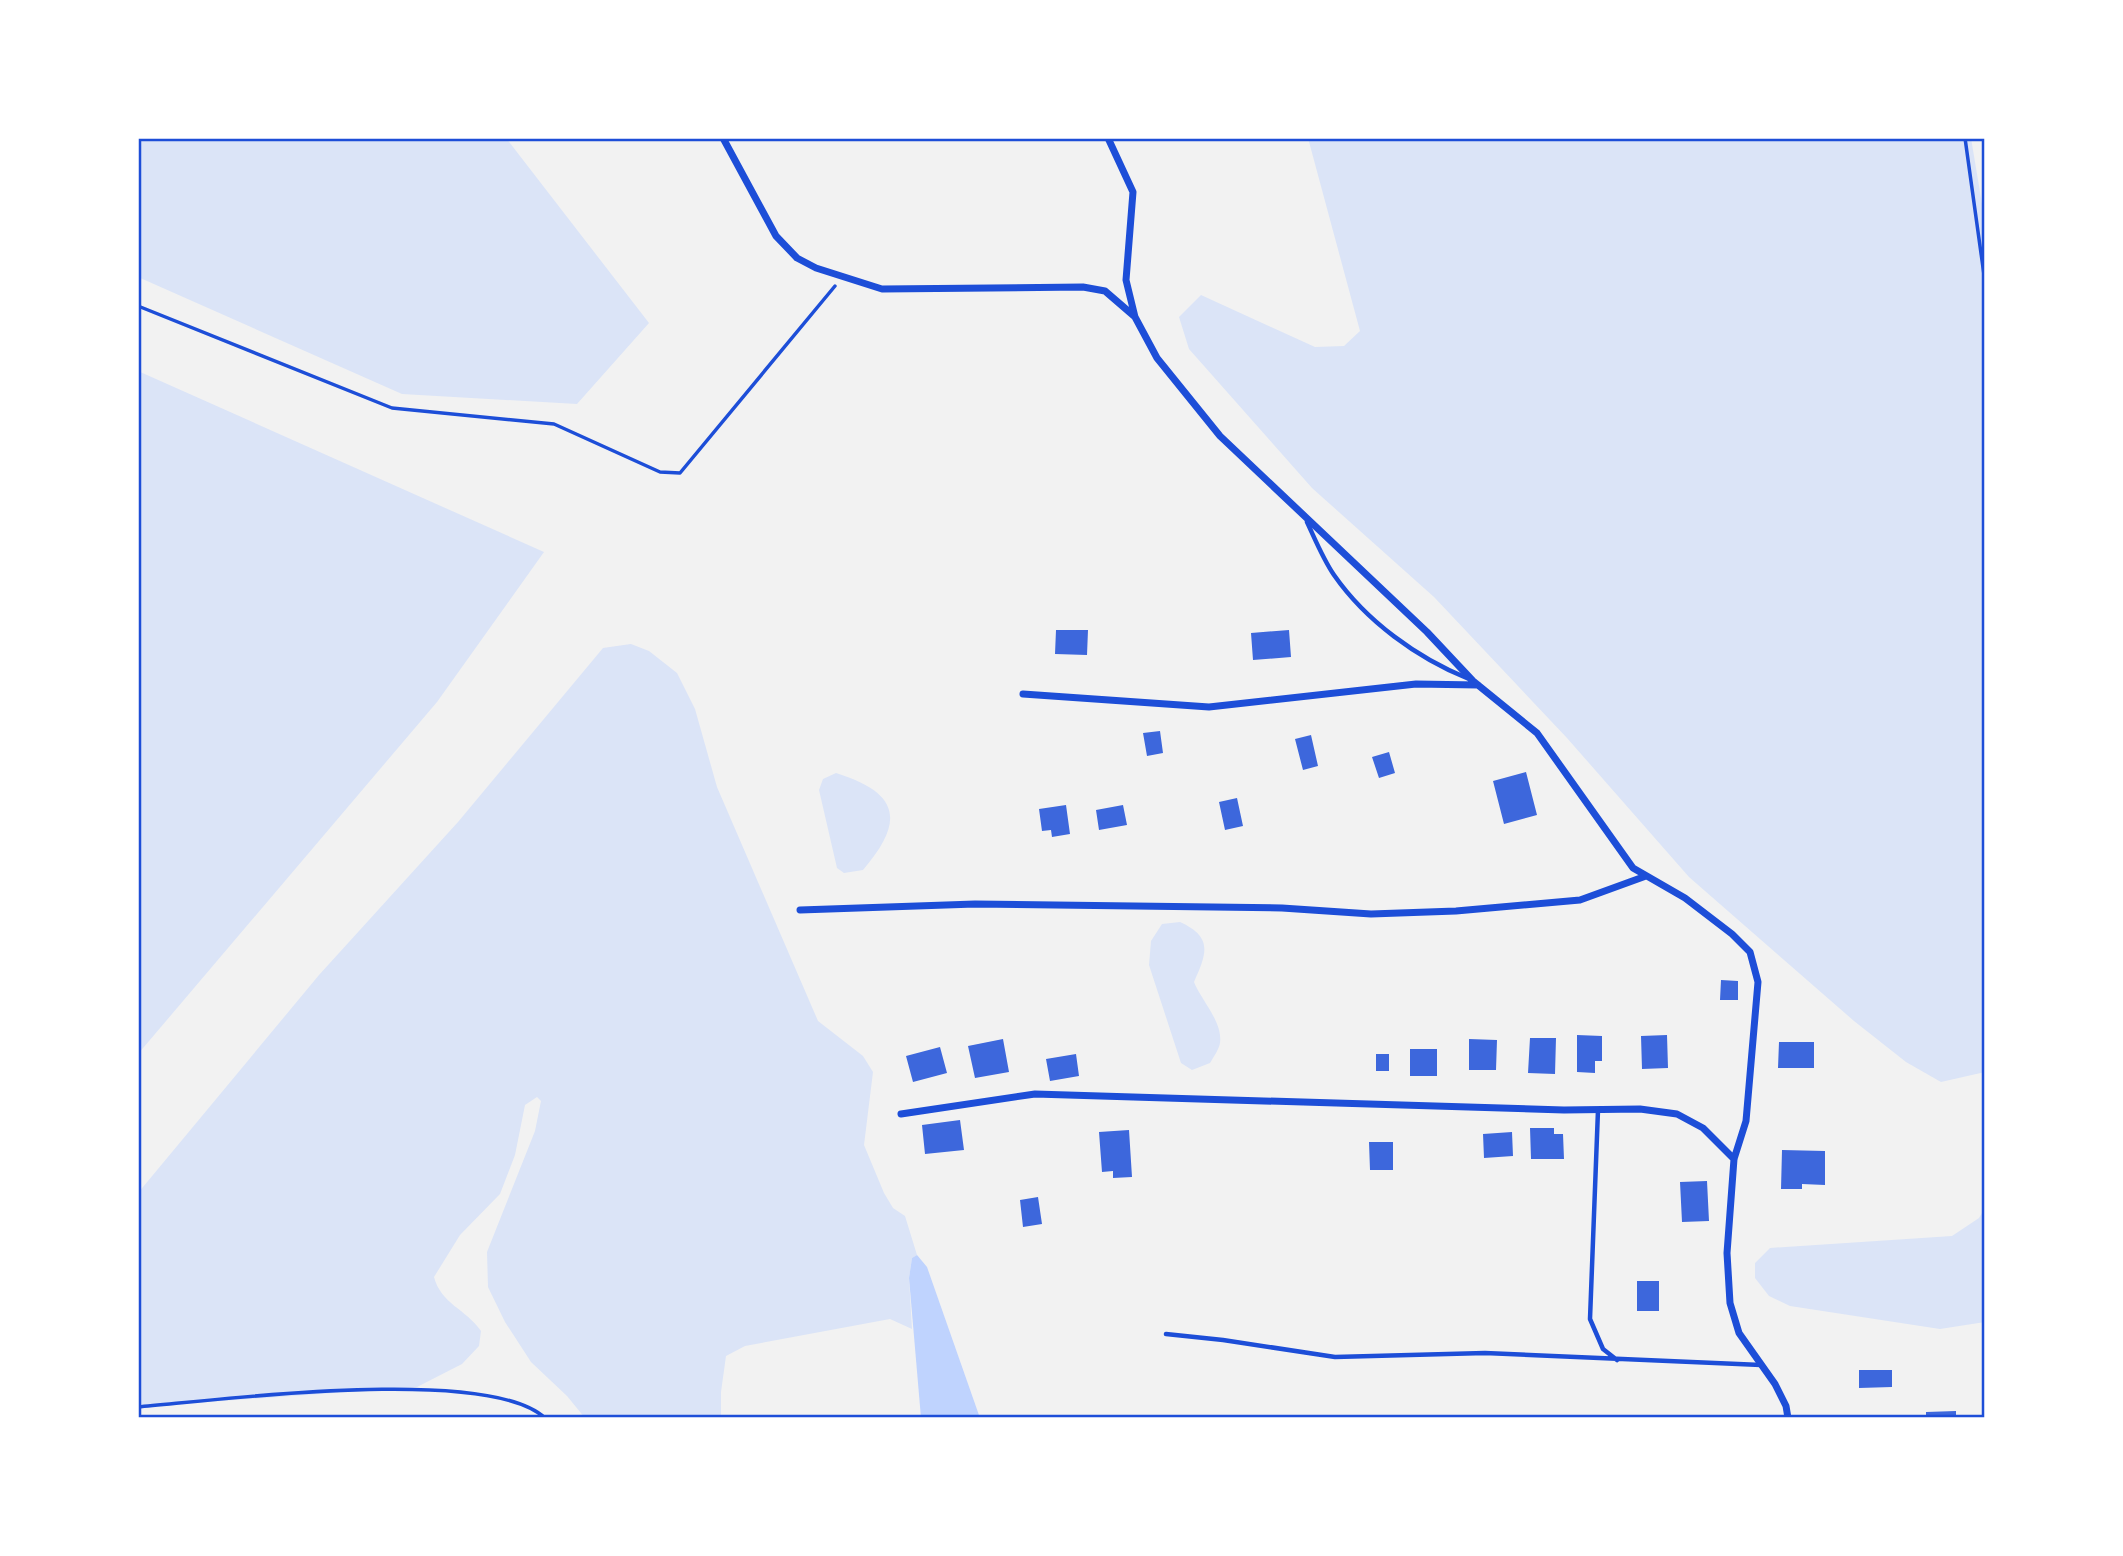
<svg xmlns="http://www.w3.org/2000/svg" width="2123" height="1556" font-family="Raleway,sans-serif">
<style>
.green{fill:#dbe4f7}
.water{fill:#bfd3fe}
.building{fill:#3d67dc}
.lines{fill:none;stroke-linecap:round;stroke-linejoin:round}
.path{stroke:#1d4ed8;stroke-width:3.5}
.service{stroke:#1d4ed8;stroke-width:4.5}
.minor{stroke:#1d4ed8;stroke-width:7}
.neatline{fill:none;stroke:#1d4ed8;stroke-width:2.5}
</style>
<rect width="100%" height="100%" fill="#f2f2f2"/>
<path class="green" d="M 138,138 L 506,138 L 649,323 L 577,404 L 402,394 L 138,277 Z
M 1308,138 L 1971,138 L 1985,222 L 1985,1072 L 1941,1082 L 1906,1062 L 1854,1021 L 1689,877 L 1567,738 L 1434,597 L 1312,488 L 1189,349 L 1179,317 L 1201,295 L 1315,347 L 1344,346 L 1360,331 Z
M 138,371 L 544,552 L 437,702 L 138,1054 Z
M 631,644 L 649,651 L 677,673 L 695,709 L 717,787 L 818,1021 L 863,1056 L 873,1072 L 864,1145 L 884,1193 L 893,1208 L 905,1216 L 917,1255 L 912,1258 L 909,1278 L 912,1329 L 890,1319 L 745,1346 L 726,1356 L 721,1392 L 721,1418 L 585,1418 L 567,1396 L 531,1362 L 505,1322 L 488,1287 L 487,1252 L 535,1131 L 541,1101 L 537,1097 L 525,1105 L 515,1155 L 500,1194 L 460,1235 L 434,1277 C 441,1304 466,1309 481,1331 L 479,1346 L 462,1364 L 417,1387 L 138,1407 L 138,1193 L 319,975 L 458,822 L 603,648 Z
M 836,773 C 900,793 905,821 863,870 L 844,873 L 837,868 L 819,790 L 823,779 Z
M 1180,922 C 1213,937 1207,953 1194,982 C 1201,1000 1223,1022 1220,1043 C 1219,1049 1213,1058 1210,1063 L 1192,1070 L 1181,1063 L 1149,965 L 1151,941 L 1162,924 Z
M 1985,1208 L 1985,1322 L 1940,1329 L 1790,1306 L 1769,1296 L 1755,1278 L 1755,1263 L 1770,1248 L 1952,1236 L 1979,1218 Z"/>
<path class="water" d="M 917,1255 L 927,1267 L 980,1418 L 921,1418 L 909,1278 L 912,1258 Z"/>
<path class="building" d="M 1056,630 L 1088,630 L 1087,655 L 1055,654 Z
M 1289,630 L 1291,657 L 1253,660 L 1251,633 Z
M 1160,731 L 1163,753 L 1147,756 L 1143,733 Z
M 1311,735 L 1318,766 L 1303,770 L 1295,739 Z
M 1389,752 L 1395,773 L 1379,778 L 1372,757 Z
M 1526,772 L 1537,815 L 1504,824 L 1493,781 Z
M 1237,798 L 1243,826 L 1225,830 L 1219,802 Z
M 1066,805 L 1070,834 L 1052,837 L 1051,830 L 1042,831 L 1039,809 Z
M 1123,805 L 1127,825 L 1099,830 L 1096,810 Z
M 1721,980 L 1738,981 L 1738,1000 L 1720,1000 Z
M 1577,1035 L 1602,1036 L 1602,1061 L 1595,1061 L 1595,1073 L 1577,1072 Z
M 1667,1035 L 1668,1068 L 1642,1069 L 1641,1036 Z
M 1530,1038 L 1556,1038 L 1555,1074 L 1528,1073 Z
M 1003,1039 L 1009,1072 L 975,1078 L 968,1046 Z
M 1469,1039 L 1497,1040 L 1496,1070 L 1469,1070 Z
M 1779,1042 L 1814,1042 L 1814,1068 L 1778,1068 Z
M 940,1047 L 947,1073 L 913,1082 L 906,1056 Z
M 1410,1049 L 1437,1049 L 1437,1076 L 1410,1076 Z
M 1076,1054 L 1079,1076 L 1050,1081 L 1046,1059 Z
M 1376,1054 L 1389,1054 L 1389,1071 L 1376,1071 Z
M 960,1120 L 964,1150 L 925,1154 L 922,1125 Z
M 1530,1128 L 1554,1128 L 1554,1134 L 1563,1134 L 1564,1159 L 1531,1159 Z
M 1129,1130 L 1132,1177 L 1113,1178 L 1113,1171 L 1102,1172 L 1099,1132 Z
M 1512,1132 L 1513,1156 L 1484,1158 L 1483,1134 Z
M 1369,1142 L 1393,1142 L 1393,1170 L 1370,1170 Z
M 1782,1150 L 1825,1151 L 1825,1185 L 1802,1184 L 1802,1189 L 1781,1189 Z
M 1707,1181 L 1709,1221 L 1682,1222 L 1680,1182 Z
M 1038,1197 L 1042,1224 L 1023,1227 L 1020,1200 Z
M 1637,1281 L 1659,1281 L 1659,1311 L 1637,1311 Z
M 1859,1370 L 1892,1370 L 1892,1387 L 1859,1388 Z
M 1956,1411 L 1956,1418 L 1926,1418 L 1926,1412 Z"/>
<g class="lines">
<path class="path" d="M 1965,138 L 1985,282
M 138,306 L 392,408 L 554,424 L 660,472 L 680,473 L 835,286
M 138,1407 C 220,1400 488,1365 545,1418"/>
<path class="service" d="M 1307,522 C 1315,539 1323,559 1334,575 C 1366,621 1417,658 1469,679
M 1598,1110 L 1590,1319 L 1603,1349 L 1617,1360
M 1166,1334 L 1223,1340 L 1335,1357 L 1485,1353 L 1761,1365"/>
<path class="minor" d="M 723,138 L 776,236 L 797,258 L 816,268 L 882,289 L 1083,287 L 1105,291 L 1134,316
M 1108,138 L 1133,192 L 1126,280 L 1135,317 L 1157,358 L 1220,436 L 1427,632 L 1473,681 L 1537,733 L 1633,868 L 1685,898 L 1732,934 L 1750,952 L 1758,982 L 1746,1121 L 1734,1159 L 1727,1253 L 1730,1303 L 1739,1333 L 1775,1384 L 1786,1406 L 1788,1418
M 1023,694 L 1209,707 L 1416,684 L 1478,685
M 800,910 L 975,904 L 1282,908 L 1371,914 L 1456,911 L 1580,900 L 1646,876
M 901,1114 L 1035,1094 L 1564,1110 L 1640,1109 L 1677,1114 L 1703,1128 L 1734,1159"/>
</g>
<rect width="2123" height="1556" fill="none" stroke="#ffffff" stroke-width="280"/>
<rect x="140" y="140" width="1843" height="1276" class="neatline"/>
</svg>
